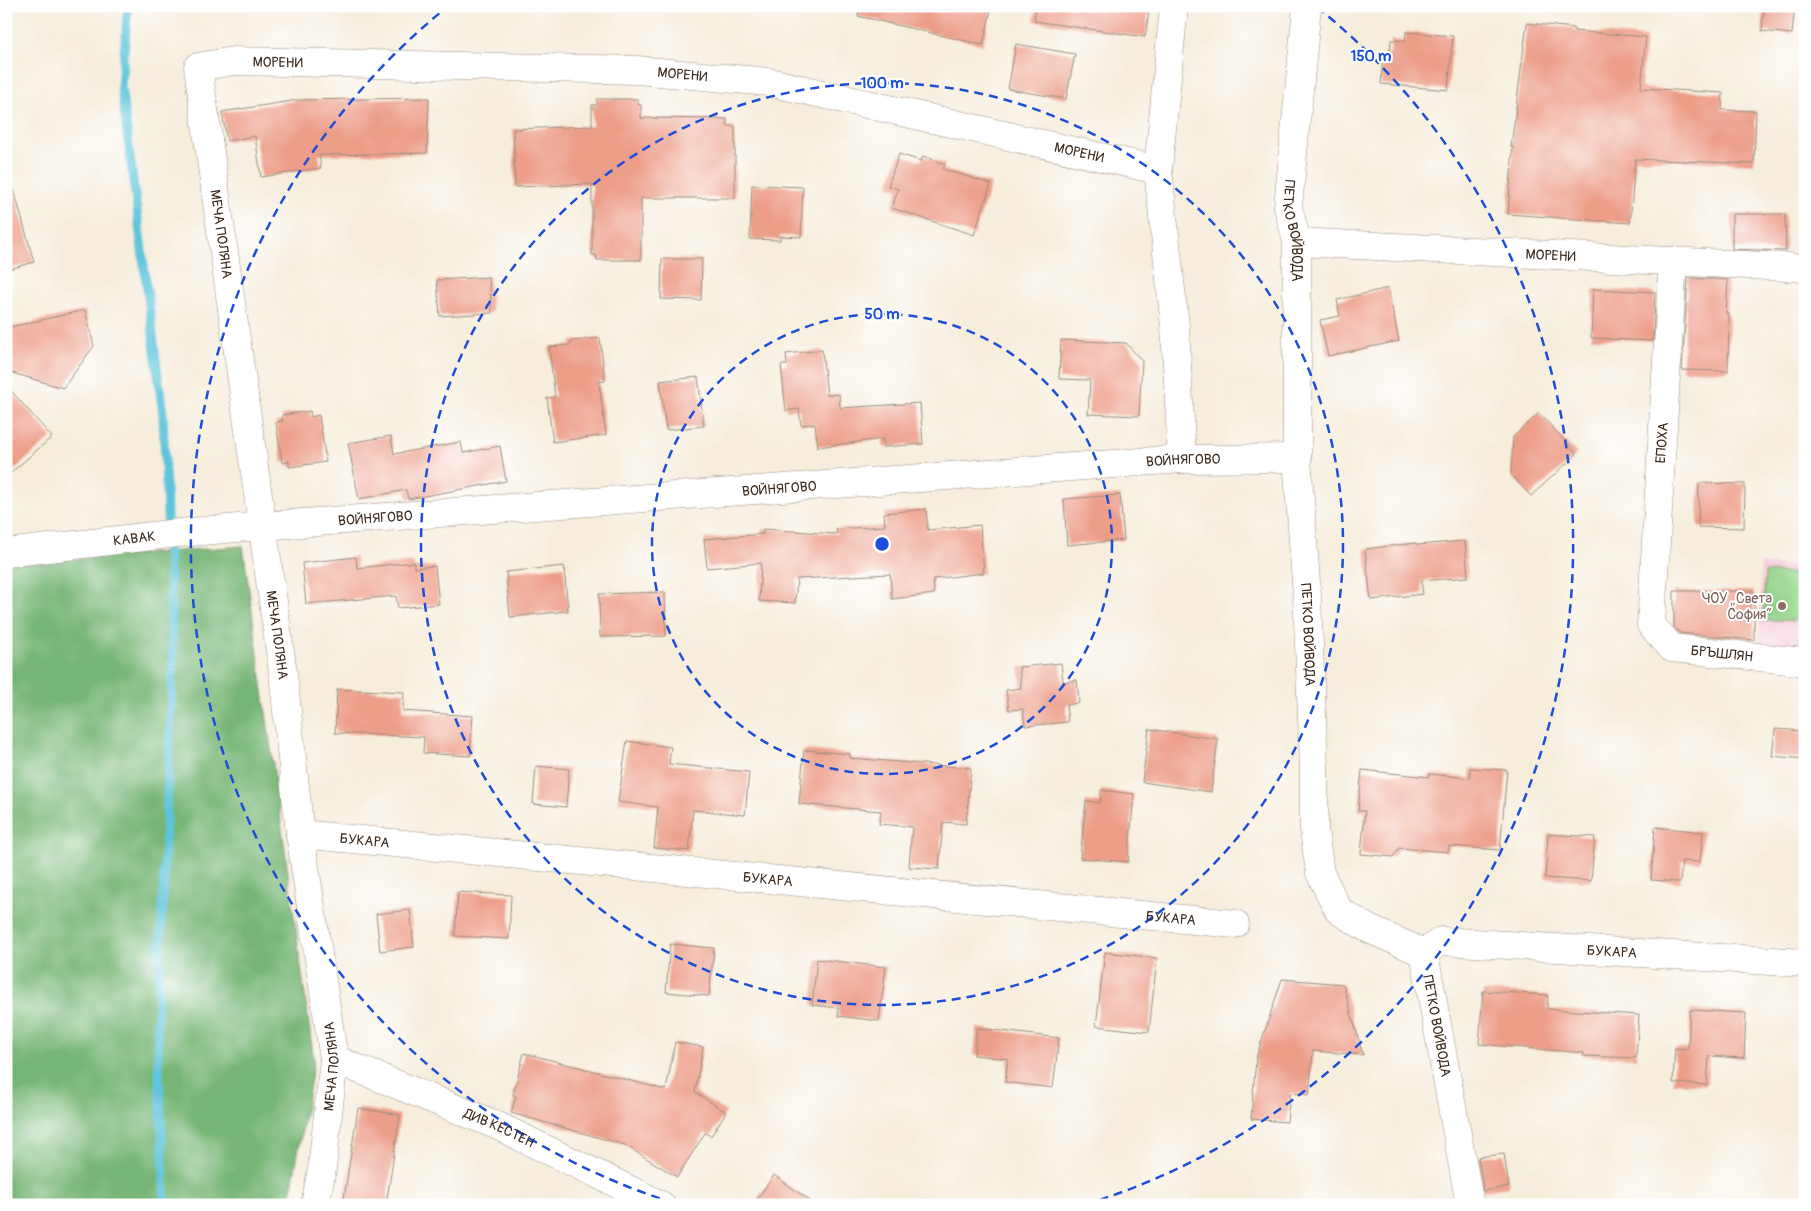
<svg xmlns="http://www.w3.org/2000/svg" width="1811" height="1211" font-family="Pangolin,sans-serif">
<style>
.built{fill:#f5cfdb}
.green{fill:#93d389;stroke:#677e54}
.forest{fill:#76b575;stroke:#58704a}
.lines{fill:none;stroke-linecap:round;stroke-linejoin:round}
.stream{stroke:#5ec5da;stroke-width:9}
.building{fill:#ed9e89}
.minor-casing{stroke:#988c7d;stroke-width:29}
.minor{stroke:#fff;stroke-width:28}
.ring{fill:none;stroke:#1d4ed8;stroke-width:2.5;stroke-dasharray:9 6}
.education-dot{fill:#8d6e63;stroke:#fff;stroke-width:2}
.labels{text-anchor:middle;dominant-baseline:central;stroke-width:4;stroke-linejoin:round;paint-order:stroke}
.street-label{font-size:14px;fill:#3b2a1e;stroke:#fff}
.education-label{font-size:14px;fill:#785e54;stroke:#fff;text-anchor:end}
.centre{fill:#1d4ed8;stroke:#fff;stroke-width:2.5}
.ring-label{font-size:15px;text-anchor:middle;font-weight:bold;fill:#1d4ed8;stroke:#fff;stroke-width:4;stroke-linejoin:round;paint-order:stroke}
</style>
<rect width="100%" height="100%" fill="#fff"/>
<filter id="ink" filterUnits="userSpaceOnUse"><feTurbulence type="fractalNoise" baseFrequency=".02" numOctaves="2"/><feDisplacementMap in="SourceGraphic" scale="10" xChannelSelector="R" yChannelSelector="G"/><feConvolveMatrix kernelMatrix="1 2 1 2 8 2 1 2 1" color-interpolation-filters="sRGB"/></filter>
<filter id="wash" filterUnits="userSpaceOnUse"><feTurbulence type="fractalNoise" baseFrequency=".0096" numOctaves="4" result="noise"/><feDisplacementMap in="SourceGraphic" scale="20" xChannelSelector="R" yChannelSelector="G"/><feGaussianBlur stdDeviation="1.12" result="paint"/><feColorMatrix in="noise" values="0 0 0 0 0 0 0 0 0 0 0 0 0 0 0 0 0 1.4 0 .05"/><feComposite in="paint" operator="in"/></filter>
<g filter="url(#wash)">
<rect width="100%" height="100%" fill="#f6eddc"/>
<path class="built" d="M 1761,564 L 1805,567 L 1805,651 L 1759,646 Z"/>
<path class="green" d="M 1765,572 L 1805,574 L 1805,621 L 1763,620 Z"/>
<path class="forest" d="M 243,546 L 314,1061 L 289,1205 L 6,1205 L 6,557 L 12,564 Z"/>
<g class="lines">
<path class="stream" d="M 128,6 L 121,86 L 163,414 L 173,662 L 157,1027 L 165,1205"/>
</g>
<g id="blocks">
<path class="building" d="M 859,6 L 992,6 L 983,45 L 858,16 Z
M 1036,6 L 1150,6 L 1145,37 L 1034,21 Z
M 1764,6 L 1795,6 L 1792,34 L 1762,31 Z
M 1527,23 L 1574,28 L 1574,31 L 1646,37 L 1641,88 L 1723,93 L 1722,110 L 1756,111 L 1754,164 L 1635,159 L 1630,223 L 1508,214 L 1513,147 L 1511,147 Z
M 1406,32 L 1453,36 L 1448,90 L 1381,84 L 1383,53 L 1390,54 L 1391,40 L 1405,41 Z
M 1016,44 L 1075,54 L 1066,99 L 1008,89 Z
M 429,98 L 427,153 L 319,155 L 321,168 L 261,177 L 255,136 L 227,141 L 222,112 L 298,100 Z
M 597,99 L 638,99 L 638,104 L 641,105 L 641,118 L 727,119 L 727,126 L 735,126 L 735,198 L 641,198 L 641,260 L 597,260 L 596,255 L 592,255 L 592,184 L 515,187 L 513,129 L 592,126 L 592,105 L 597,105 Z
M 899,154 L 921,161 L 923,156 L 945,164 L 943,169 L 991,184 L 974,235 L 892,208 L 898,189 L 888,186 Z
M 752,185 L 803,187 L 801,237 L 780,236 L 780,240 L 750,239 Z
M 14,190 L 34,262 L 6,270 L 6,191 Z
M 1732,214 L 1785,214 L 1786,251 L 1732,249 Z
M 662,259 L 702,259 L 701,300 L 661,299 Z
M 489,277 L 492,313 L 440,316 L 437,280 Z
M 1688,278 L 1728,280 L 1726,314 L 1729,314 L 1728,371 L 1682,370 Z
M 1388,288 L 1399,341 L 1328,356 L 1320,320 L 1340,316 L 1337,300 Z
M 1593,289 L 1655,292 L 1653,341 L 1591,338 Z
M 85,310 L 94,346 L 63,388 L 6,371 L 6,328 Z
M 600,338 L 605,381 L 599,382 L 606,435 L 553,442 L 547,398 L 555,397 L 549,347 L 571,345 L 571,341 Z
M 1061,340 L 1126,343 L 1142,361 L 1139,416 L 1088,414 L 1090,380 L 1059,379 Z
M 822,350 L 827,395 L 839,394 L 840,408 L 920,403 L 923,444 L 883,447 L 883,439 L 818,447 L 815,424 L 801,425 L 799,409 L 786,411 L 781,365 L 787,365 L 786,354 Z
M 698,377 L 704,426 L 666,430 L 660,381 Z
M 6,385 L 52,437 L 6,477 Z
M 310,411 L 311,417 L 319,415 L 326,462 L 289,467 L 289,461 L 282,463 L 276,422 L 283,421 L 282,415 Z
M 1539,413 L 1577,454 L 1531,496 L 1511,475 L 1513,437 Z
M 391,436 L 394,454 L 461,442 L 463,453 L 500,446 L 506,481 L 408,499 L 406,490 L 359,499 L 348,443 Z
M 1699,483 L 1745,484 L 1744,528 L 1698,527 Z
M 1120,495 L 1124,540 L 1067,545 L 1064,499 Z
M 926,509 L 928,530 L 980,525 L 984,573 L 933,579 L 934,594 L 892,599 L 890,574 L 797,579 L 795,603 L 759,601 L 761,563 L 707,568 L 704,539 L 763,534 L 763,529 L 837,534 L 836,529 L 885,526 L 884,513 Z
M 1465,541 L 1468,577 L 1421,581 L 1423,594 L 1371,600 L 1365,549 L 1416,543 L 1417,545 Z
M 356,557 L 357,568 L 414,562 L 414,568 L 435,566 L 439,604 L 398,608 L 396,596 L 306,604 L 302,563 Z
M 564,566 L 568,611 L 510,617 L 506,572 Z
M 1674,591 L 1754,591 L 1754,640 L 1680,633 L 1674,627 Z
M 665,592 L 666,636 L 600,637 L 599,594 Z
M 1061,663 L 1063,682 L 1077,680 L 1079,703 L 1066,705 L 1068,722 L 1025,726 L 1023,709 L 1009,710 L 1006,690 L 1021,688 L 1019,667 Z
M 337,689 L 404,692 L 403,711 L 473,716 L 470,756 L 423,753 L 424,737 L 335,733 Z
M 1149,729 L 1218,739 L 1211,792 L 1142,782 Z
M 1775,729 L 1805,731 L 1805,759 L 1772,756 Z
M 627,741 L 671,747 L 669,764 L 749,772 L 745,815 L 693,810 L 689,851 L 654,848 L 658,807 L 618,802 Z
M 804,750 L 850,754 L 850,758 L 971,768 L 966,824 L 943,822 L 939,869 L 909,867 L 912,827 L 879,824 L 881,811 L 799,804 Z
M 536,766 L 569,769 L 566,807 L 533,804 Z
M 1470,768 L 1507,770 L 1500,850 L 1449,846 L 1448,852 L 1399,848 L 1393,857 L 1361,854 L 1365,811 L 1358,811 L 1362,770 L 1429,777 L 1429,774 L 1470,778 Z
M 1101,790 L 1134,794 L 1128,862 L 1080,858 L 1086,801 L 1100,803 Z
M 1655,827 L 1703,832 L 1700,862 L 1682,861 L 1680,882 L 1651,880 Z
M 1548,834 L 1595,837 L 1591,881 L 1545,878 Z
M 458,892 L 511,895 L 509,939 L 455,936 Z
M 410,910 L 414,947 L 380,951 L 376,914 Z
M 670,944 L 714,948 L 709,996 L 666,992 Z
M 1105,952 L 1157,958 L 1149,1032 L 1096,1026 Z
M 817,959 L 886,967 L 879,1021 L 838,1016 L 839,1008 L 812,1005 Z
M 1282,979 L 1343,984 L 1363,1055 L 1313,1051 L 1309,1095 L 1290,1093 L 1287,1122 L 1251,1119 L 1256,1058 Z
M 1483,991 L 1548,995 L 1547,1009 L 1639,1015 L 1636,1058 L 1583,1056 L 1584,1053 L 1479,1044 Z
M 1690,1010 L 1746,1013 L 1744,1058 L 1709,1056 L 1707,1085 L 1673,1083 L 1675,1048 L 1688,1049 Z
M 977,1028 L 1059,1038 L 1053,1088 L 1005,1082 L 1008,1059 L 974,1055 Z
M 675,1042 L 703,1047 L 695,1092 L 726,1112 L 711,1136 L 705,1133 L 677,1177 L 625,1145 L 511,1113 L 516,1096 L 513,1095 L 524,1053 L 666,1090 Z
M 358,1108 L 400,1115 L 386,1205 L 343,1205 Z
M 1504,1154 L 1509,1187 L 1483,1191 L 1478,1157 Z
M 774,1175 L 816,1205 L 753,1205 Z"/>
</g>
</g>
<g filter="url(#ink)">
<use href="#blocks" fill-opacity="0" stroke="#988c7d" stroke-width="1"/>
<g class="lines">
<g class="minor-casing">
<g id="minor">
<path d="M 1174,6 L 1158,170 L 1175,326 L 1182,459"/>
<path id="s1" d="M 1307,6 L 1288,207 L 1297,242 L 1297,458 L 1307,596 L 1314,767 L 1314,830 L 1320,873 L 1339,911 L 1369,929 L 1424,953"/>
<path id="s2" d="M 1297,242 L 1805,268"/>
<path id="s3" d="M 1673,261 L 1651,625 L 1672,648 L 1805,662"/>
<path id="s4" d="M 6,553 L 178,533 L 262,526 L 1182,459 L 1297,458"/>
<path id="s5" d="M 300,834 L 1235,924"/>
<path id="s6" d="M 1424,953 L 1441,941 L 1805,963"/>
<path id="s7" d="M 1424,953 L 1470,1205"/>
<path id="s8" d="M 334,1059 L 496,1125 L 661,1205"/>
<path id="s9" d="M 315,1205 L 322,1169 L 334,1059 L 300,834 L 283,673 L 198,67 L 233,61 L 637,70 L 769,82 L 1158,170"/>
</g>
</g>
<use href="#minor" class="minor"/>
</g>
</g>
<g class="ring">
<circle cx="882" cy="544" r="230"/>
<circle cx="882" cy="544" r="461"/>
<path d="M674 1203A691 691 0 0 1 447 7M1317 7A691 691 0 0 1 1090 1203"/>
</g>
<circle class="education-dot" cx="1782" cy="606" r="5"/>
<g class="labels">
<g class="street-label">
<text stroke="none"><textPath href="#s9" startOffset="1229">МОРЕНИ</textPath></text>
<text stroke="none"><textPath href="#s9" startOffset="1634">МОРЕНИ</textPath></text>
<text stroke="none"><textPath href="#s9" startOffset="2039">МОРЕНИ</textPath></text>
<text stroke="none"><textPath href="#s1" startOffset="226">ПЕТКО ВОЙВОДА</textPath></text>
<text transform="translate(221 234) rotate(82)">МЕЧА ПОЛЯНА</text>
<text stroke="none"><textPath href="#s2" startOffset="254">МОРЕНИ</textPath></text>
<text transform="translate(1662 443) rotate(-86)">ЕПОХА</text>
<text stroke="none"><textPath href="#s4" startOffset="1181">ВОЙНЯГОВО</textPath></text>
<text stroke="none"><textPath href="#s4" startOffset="776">ВОЙНЯГОВО</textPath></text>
<text stroke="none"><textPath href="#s4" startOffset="371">ВОЙНЯГОВО</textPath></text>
<text stroke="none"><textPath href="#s4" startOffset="129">КАВАК</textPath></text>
<text transform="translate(277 635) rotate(82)">МЕЧА ПОЛЯНА</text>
<text stroke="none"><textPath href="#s1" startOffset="631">ПЕТКО ВОЙВОДА</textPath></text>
<text stroke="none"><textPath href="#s3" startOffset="446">БРЪШЛЯН</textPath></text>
<text stroke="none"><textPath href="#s5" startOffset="65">БУКАРА</textPath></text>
<text stroke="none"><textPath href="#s5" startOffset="470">БУКАРА</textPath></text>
<text stroke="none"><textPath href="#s5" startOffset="875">БУКАРА</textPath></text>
<text stroke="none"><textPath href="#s6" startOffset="192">БУКАРА</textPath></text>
<text stroke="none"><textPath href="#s7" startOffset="74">ПЕТКО ВОЙВОДА</textPath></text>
<text stroke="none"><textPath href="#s9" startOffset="140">МЕЧА ПОЛЯНА</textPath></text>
<text stroke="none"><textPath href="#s8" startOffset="179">ДИВ КЕСТЕН</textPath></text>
</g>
<g class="education-label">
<text x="1772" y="598">ЧОУ „Света<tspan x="1772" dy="16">София“</tspan></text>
</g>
</g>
<circle cx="882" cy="544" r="8" class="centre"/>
<g class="ring-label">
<text x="1371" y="61">150 m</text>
<text x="882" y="88">100 m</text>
<text x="882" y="319">50 m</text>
</g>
<rect width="1811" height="1211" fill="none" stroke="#fff" stroke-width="25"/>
</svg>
